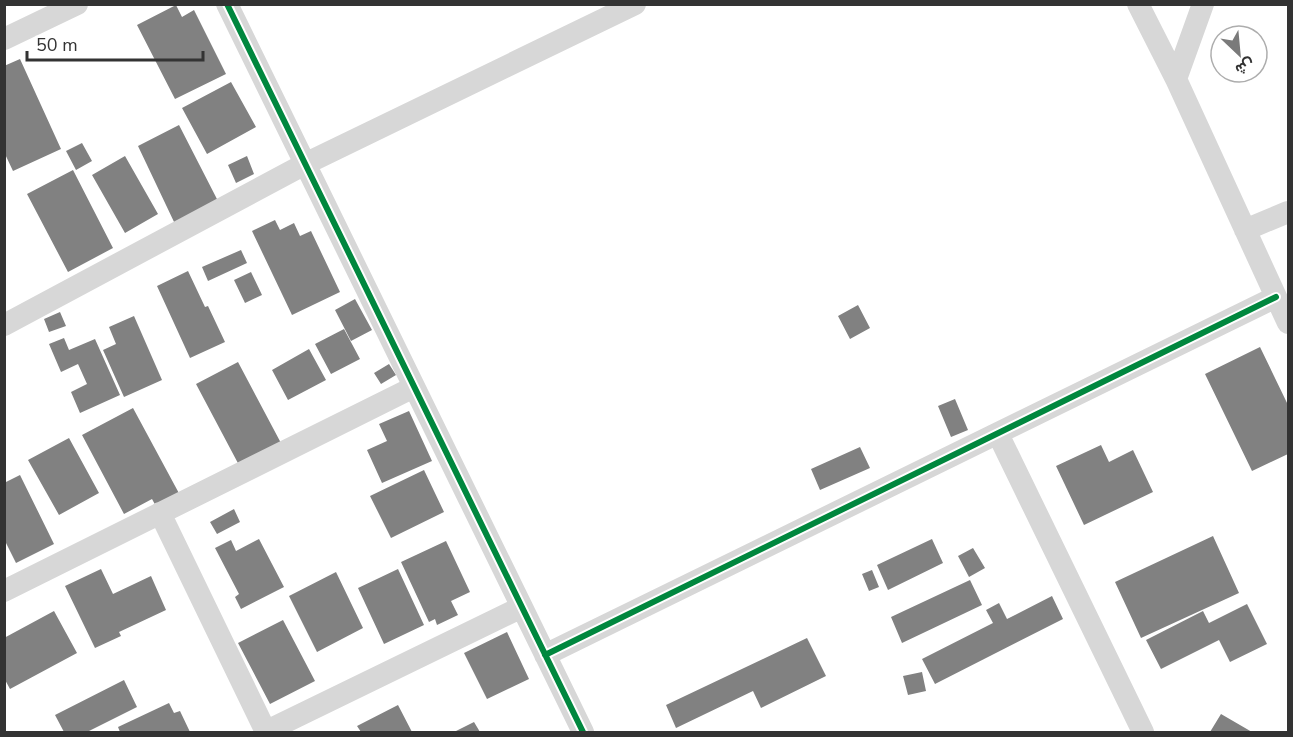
<svg xmlns="http://www.w3.org/2000/svg" width="1293" height="737" font-family="'Nunito Sans',Vazirmatn,sans-serif">
<style>
.building{fill:#818181}
.lines{fill:none;stroke-linecap:round;stroke-linejoin:round}
.minor{stroke:#d7d7d7;stroke-width:22}
.cycleway-casing{stroke:#fff;stroke-width:10}
.cycleway{stroke:#00873e;stroke-width:6}
</style>
<rect width="100%" height="100%" fill="#fff"/>
<path class="building" d="M 176,5 L 182,17 L 194,10 L 226,74 L 175,99 L 137,25 Z
M 20,59 L 61,149 L 13,171 L 4,152 L 4,66 Z
M 231,82 L 256,127 L 207,154 L 182,108 Z
M 179,125 L 219,203 L 175,224 L 138,146 Z
M 82,143 L 92,161 L 76,170 L 66,151 Z
M 125,156 L 158,214 L 125,233 L 92,175 Z
M 247,156 L 254,174 L 236,183 L 228,165 Z
M 73,170 L 113,248 L 68,272 L 27,194 Z
M 275,220 L 280,230 L 294,223 L 300,236 L 311,231 L 340,292 L 292,315 L 252,231 Z
M 241,250 L 247,263 L 208,281 L 202,267 Z
M 188,271 L 205,307 L 208,306 L 225,342 L 190,358 L 157,286 Z
M 251,272 L 262,295 L 245,303 L 234,280 Z
M 355,299 L 372,330 L 351,341 L 335,310 Z
M 858,305 L 870,328 L 850,339 L 838,316 Z
M 60,312 L 66,326 L 49,332 L 44,319 Z
M 134,316 L 162,380 L 124,397 L 103,350 L 116,344 L 109,327 Z
M 344,329 L 360,359 L 331,374 L 315,344 Z
M 64,338 L 69,350 L 95,339 L 120,395 L 80,413 L 71,392 L 87,384 L 78,364 L 61,372 L 49,344 Z
M 1260,347 L 1288,405 L 1288,454 L 1252,471 L 1205,374 Z
M 309,349 L 326,380 L 288,400 L 272,370 Z
M 238,362 L 282,445 L 240,467 L 196,384 Z
M 389,364 L 396,375 L 381,384 L 374,373 Z
M 955,399 L 968,430 L 951,437 L 938,406 Z
M 133,408 L 181,497 L 158,510 L 152,499 L 124,514 L 82,435 Z
M 409,411 L 432,461 L 382,483 L 367,450 L 387,441 L 379,424 Z
M 69,438 L 99,493 L 59,515 L 28,460 Z
M 1101,445 L 1109,462 L 1133,450 L 1153,492 L 1084,525 L 1056,466 Z
M 860,447 L 870,468 L 820,490 L 811,469 Z
M 424,470 L 444,512 L 391,538 L 370,496 Z
M 20,475 L 54,544 L 16,563 L 4,539 L 4,483 Z
M 234,509 L 240,522 L 217,534 L 210,522 Z
M 1213,536 L 1239,593 L 1141,638 L 1115,582 Z
M 259,539 L 284,587 L 241,609 L 235,597 L 239,594 L 215,548 L 231,540 L 236,551 Z
M 932,539 L 943,563 L 888,590 L 877,565 Z
M 446,541 L 470,592 L 451,601 L 458,615 L 437,625 L 435,619 L 429,622 L 401,562 Z
M 973,548 L 985,568 L 969,577 L 958,556 Z
M 101,569 L 113,594 L 151,576 L 166,610 L 119,632 L 121,636 L 95,648 L 65,586 Z
M 398,569 L 424,625 L 384,644 L 358,588 Z
M 872,570 L 879,587 L 869,591 L 862,574 Z
M 336,572 L 363,628 L 317,652 L 289,596 Z
M 970,580 L 982,605 L 902,643 L 891,617 Z
M 1052,596 L 1063,619 L 935,684 L 922,659 L 993,623 L 986,610 L 999,603 L 1007,619 Z
M 1247,604 L 1267,644 L 1230,662 L 1219,640 L 1161,669 L 1146,640 L 1203,611 L 1209,623 Z
M 54,611 L 77,653 L 10,689 L 4,678 L 4,638 Z
M 283,620 L 315,681 L 270,704 L 238,643 Z
M 507,632 L 529,679 L 487,699 L 464,653 Z
M 807,638 L 826,676 L 761,708 L 753,691 L 676,728 L 666,705 Z
M 922,672 L 926,691 L 908,695 L 903,676 Z
M 124,680 L 137,707 L 87,732 L 64,732 L 55,715 Z
M 169,703 L 174,713 L 180,711 L 190,732 L 120,732 L 118,727 Z
M 398,705 L 412,732 L 361,732 L 357,726 Z
M 1221,714 L 1252,732 L 1210,732 Z
M 474,722 L 480,732 L 454,732 Z"/>
<g class="lines">
<path class="minor" d="M 227,4 L 583,732
M 1138,4 L 1176,79 L 1288,323
M 4,39 L 77,4
M 1176,79 L 1203,4
M 1245,230 L 1288,212
M 4,325 L 305,164 L 635,4
M 998,434 L 1143,732
M 160,513 L 266,732
M 4,591 L 414,387
M 545,655 L 1276,297
M 265,732 L 522,607"/>
<g class="cycleway-casing">
<path id="cycleway" d="M 227,4 L 583,732
M 545,655 L 1276,297"/>
</g>
<use href="#cycleway" class="cycleway"/>
</g>
<rect width="1293" height="737" fill="none" stroke="#333333" stroke-width="12"/>
<g transform="translate(1239 54) rotate(154)"><circle r="28" fill="#ffffff" stroke="#adadad" stroke-width="1.5"/>
<path d="M0-4.5L10 22L0 15L-10 22Z" fill="#7a7a7a"/>
<text y="-9" font-size="16" font-weight="bold" text-anchor="middle" fill="#333333">ش</text>
</g>
<path d="M27 51v9h176v-9" fill="none" stroke="#333333" stroke-width="3"/>
<text x="36" y="51" font-size="18" fill="#333333" stroke="#ffffff" stroke-width="4.5" paint-order="stroke">50 m</text>
</svg>
